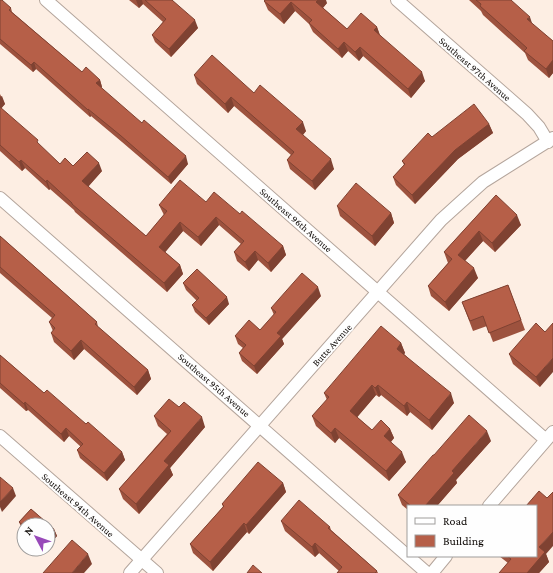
<svg xmlns="http://www.w3.org/2000/svg" width="553" height="573" font-family="'Crimson Pro',serif">
<style>
.lines{fill:none;stroke-linecap:round;stroke-linejoin:round}
.minor-casing{stroke:#b4a59c;stroke-width:14}
.minor{stroke:#fff;stroke-width:12}
.wall{fill:#9d523e}
.shaded-wall{fill:#7f4232}
.building{fill:#b65f48;stroke:#7f4232}
.labels{text-anchor:middle;dominant-baseline:central;stroke-width:4;stroke-linejoin:round;paint-order:stroke}
.street-label{font-size:10px;fill:#100b08;stroke:#fefefe}
</style>
<rect width="100%" height="100%" fill="#fdeee3"/>
<g class="lines">
<g class="minor-casing">
<path id="minor" d="M 46,0 L 546,440
M 397,0 L 527,114 L 539,127 L 548,142
M 0,198 L 427,573
M 0,436 L 157,573
M 489,506 L 553,432
M 130,573 L 441,220 L 483,182 L 553,138
M 432,573 L 446,556"/>
</g>
<use href="#minor" class="minor"/>
</g>
<path class="wall" d="M 0,0 L 11,8 L 12,12 L 82,72 L 100,80 L 102,87 L 101,88 L 188,164 L 171,184 L 122,142 L 91,116 L 90,117 L 36,69 L 33,72 L 0,44 Z
M 129,0 L 172,0 L 198,28 L 171,57 L 155,42 L 152,35 L 163,22 L 143,4 L 139,8 Z
M 469,0 L 511,0 L 532,24 L 553,41 L 553,73 L 549,78 L 528,60 L 525,53 L 483,15 L 481,11 Z
M 264,1 L 327,3 L 323,8 L 347,29 L 377,27 L 380,35 L 425,81 L 411,98 L 363,56 L 359,61 L 348,51 L 342,58 L 313,32 L 309,24 L 295,11 L 284,24 L 268,10 Z
M 194,75 L 254,93 L 306,131 L 303,135 L 334,169 L 315,190 L 290,169 L 287,160 L 291,155 L 234,106 L 228,113 L 197,84 Z
M 0,94 L 5,104 L 1,108 L 40,146 L 60,164 L 102,171 L 88,187 L 146,236 L 164,215 L 159,205 L 206,202 L 240,214 L 283,246 L 286,255 L 271,272 L 258,260 L 249,271 L 237,261 L 234,252 L 241,244 L 219,225 L 201,246 L 183,231 L 165,252 L 180,265 L 183,274 L 167,292 L 75,212 L 74,210 L 50,189 L 49,190 L 25,168 L 22,171 L 0,151 Z
M 489,124 L 493,133 L 458,159 L 415,204 L 396,185 L 393,177 L 404,165 L 402,161 L 432,137 Z
M 496,195 L 521,225 L 495,252 L 483,241 L 465,261 L 478,278 L 449,311 L 431,296 L 428,286 L 448,263 L 444,252 Z
M 337,206 L 391,213 L 394,223 L 375,246 L 340,216 Z
M 0,236 L 97,322 L 98,327 L 148,370 L 151,379 L 137,395 L 84,349 L 74,360 L 54,342 L 51,333 L 53,331 L 49,322 L 52,318 L 0,273 Z
M 183,283 L 229,304 L 209,325 L 195,312 L 192,305 L 197,301 L 186,290 Z
M 508,285 L 525,330 L 493,342 L 487,326 L 473,331 L 462,302 Z
M 321,296 L 282,339 L 284,344 L 257,374 L 242,361 L 239,353 L 243,348 L 238,344 L 235,336 L 260,330 L 274,315 L 271,308 Z
M 545,332 L 540,387 L 513,364 L 509,354 Z
M 401,343 L 405,353 L 404,354 L 454,403 L 432,430 L 410,412 L 407,416 L 381,395 L 379,397 L 376,395 L 357,417 L 372,430 L 390,429 L 394,438 L 391,442 L 406,462 L 389,481 L 339,438 L 335,443 L 316,426 L 312,416 L 327,400 L 324,393 Z
M 0,355 L 44,393 L 122,452 L 125,460 L 107,481 L 80,458 L 77,450 L 81,447 L 69,436 L 64,442 L 28,410 L 26,411 L 0,388 Z
M 179,407 L 205,427 L 170,468 L 173,475 L 139,514 L 123,499 L 119,489 L 167,434 L 158,426 L 154,416 Z
M 491,441 L 456,480 L 457,483 L 437,506 L 408,506 L 408,510 L 402,505 L 398,495 L 434,455 Z
M 283,483 L 286,492 L 249,534 L 247,532 L 213,571 L 193,553 L 190,544 L 223,507 L 222,504 Z
M 31,509 L 54,529 L 57,536 L 48,546 L 48,525 L 24,525 L 24,531 L 22,529 L 19,522 Z
M 281,521 L 330,527 L 331,530 L 377,571 L 378,573 L 337,573 L 339,571 L 319,553 L 315,557 L 285,531 Z
M 546,554 L 549,562 L 539,573 L 499,573 L 508,563 L 499,556 L 536,556 Z"/>
<path class="shaded-wall" d="M 136,0 L 142,0 L 143,4 L 139,8 Z
M 318,0 L 326,0 L 327,3 L 320,11 L 316,2 Z
M 291,2 L 295,11 L 284,24 L 280,14 Z
M 530,17 L 533,26 L 527,19 Z
M 195,20 L 198,28 L 171,57 L 169,49 Z
M 377,27 L 380,36 L 374,30 Z
M 344,42 L 348,51 L 342,58 L 338,49 Z
M 360,47 L 363,56 L 359,61 L 355,52 Z
M 553,60 L 553,73 L 549,78 L 546,69 Z
M 34,62 L 36,69 L 33,72 L 31,65 Z
M 422,72 L 425,81 L 411,98 L 408,89 Z
M 100,80 L 102,87 L 99,90 L 96,83 Z
M 2,96 L 5,104 L 0,110 L 0,97 Z
M 231,97 L 234,106 L 228,113 L 225,104 Z
M 88,109 L 91,116 L 90,117 L 88,110 Z
M 303,122 L 306,131 L 300,138 L 296,129 Z
M 489,124 L 493,133 L 458,159 L 415,204 L 412,195 L 455,150 Z
M 186,156 L 188,164 L 171,184 L 168,177 Z
M 331,159 L 334,169 L 315,190 L 312,181 Z
M 21,160 L 25,168 L 22,171 L 19,162 Z
M 99,163 L 102,171 L 85,190 L 82,181 Z
M 47,180 L 50,189 L 49,190 L 46,182 Z
M 391,213 L 394,223 L 375,246 L 372,236 Z
M 517,215 L 521,225 L 495,252 L 492,243 Z
M 216,217 L 219,225 L 201,246 L 198,237 Z
M 180,222 L 183,231 L 162,256 L 159,247 Z
M 479,231 L 483,241 L 462,264 L 458,255 Z
M 283,246 L 286,255 L 271,272 L 268,263 Z
M 255,251 L 258,260 L 249,271 L 245,262 Z
M 180,265 L 183,274 L 167,292 L 164,283 Z
M 474,268 L 478,278 L 449,311 L 445,302 Z
M 318,287 L 321,296 L 282,339 L 284,344 L 257,374 L 254,366 L 277,333 Z
M 227,297 L 229,304 L 209,325 L 206,318 Z
M 81,340 L 84,349 L 74,360 L 71,351 Z
M 401,343 L 405,353 L 400,359 L 397,349 Z
M 553,358 L 553,372 L 540,387 L 536,377 Z
M 148,370 L 151,379 L 137,395 L 134,387 Z
M 372,385 L 376,395 L 354,421 L 350,411 Z
M 378,385 L 381,395 L 379,397 L 375,388 Z
M 451,393 L 454,403 L 432,430 L 429,420 Z
M 25,402 L 28,410 L 26,411 L 24,404 Z
M 407,402 L 410,412 L 407,416 L 404,406 Z
M 202,417 L 205,427 L 170,468 L 173,475 L 139,514 L 136,504 L 164,461 Z
M 66,428 L 69,436 L 64,442 L 61,434 Z
M 335,428 L 339,438 L 335,443 L 331,433 Z
M 390,429 L 394,438 L 387,446 L 384,436 Z
M 487,431 L 491,441 L 456,480 L 457,483 L 437,506 L 425,506 L 452,471 Z
M 122,452 L 125,460 L 107,481 L 104,473 Z
M 402,452 L 406,462 L 389,481 L 386,471 Z
M 283,483 L 286,492 L 249,534 L 246,525 Z
M 13,488 L 16,496 L 2,512 L 0,507 L 0,502 Z
M 244,523 L 247,532 L 213,571 L 210,562 Z
M 54,529 L 57,536 L 48,546 L 48,536 Z
M 553,532 L 553,546 L 546,554 L 549,562 L 539,573 L 527,573 L 539,547 Z
M 315,543 L 319,553 L 315,557 L 312,547 Z
M 88,554 L 92,564 L 84,573 L 72,573 Z"/>
<path class="building" d="M 0,0 L 2,0 L 11,8 L 9,10 L 82,72 L 86,67 L 100,80 L 96,83 L 142,123 L 144,120 L 186,156 L 168,177 L 120,135 L 88,109 L 88,110 L 34,62 L 31,65 L 0,39 Z
M 145,0 L 172,0 L 195,20 L 169,49 L 152,35 L 166,19 Z
M 265,0 L 318,0 L 316,2 L 347,29 L 361,13 L 377,27 L 374,30 L 422,72 L 408,89 L 360,47 L 355,52 L 344,42 L 338,49 L 309,23 L 312,20 L 291,2 L 280,14 L 264,1 Z
M 476,0 L 511,0 L 530,17 L 527,19 L 553,41 L 553,60 L 546,69 L 524,51 L 527,48 L 480,6 L 481,4 Z
M 212,55 L 254,93 L 260,85 L 303,122 L 296,129 L 331,159 L 312,181 L 287,160 L 294,152 L 231,97 L 225,104 L 194,75 Z
M 474,104 L 489,124 L 455,150 L 412,195 L 393,177 L 405,164 L 402,161 L 428,133 L 432,137 Z
M 0,107 L 38,140 L 37,142 L 60,164 L 65,158 L 73,166 L 87,152 L 99,163 L 82,181 L 146,236 L 167,211 L 159,205 L 180,180 L 206,202 L 214,192 L 240,214 L 242,211 L 283,246 L 268,263 L 255,251 L 245,262 L 234,252 L 244,241 L 216,217 L 198,237 L 180,222 L 159,247 L 180,265 L 164,283 L 72,204 L 72,203 L 47,180 L 46,182 L 21,160 L 19,162 L 0,145 Z
M 356,183 L 391,213 L 372,236 L 337,206 Z
M 496,195 L 517,215 L 492,243 L 479,231 L 458,255 L 474,268 L 445,302 L 428,286 L 452,259 L 444,252 Z
M 0,236 L 97,322 L 95,324 L 148,370 L 134,387 L 81,340 L 71,351 L 51,333 L 55,328 L 49,322 L 55,315 L 0,267 Z
M 197,269 L 227,297 L 206,318 L 192,305 L 199,298 L 183,283 Z
M 302,273 L 318,287 L 277,333 L 281,336 L 254,366 L 239,353 L 246,345 L 235,336 L 249,320 L 260,330 L 276,312 L 271,308 Z
M 508,285 L 521,320 L 489,333 L 483,316 L 470,321 L 462,302 Z
M 536,323 L 545,332 L 553,323 L 553,358 L 536,377 L 509,354 Z
M 381,326 L 401,343 L 397,349 L 451,393 L 429,420 L 407,402 L 404,406 L 378,385 L 375,388 L 372,385 L 350,411 L 372,430 L 381,420 L 390,429 L 384,436 L 402,452 L 386,471 L 335,428 L 331,433 L 312,416 L 329,397 L 324,393 Z
M 0,355 L 44,393 L 47,390 L 86,424 L 88,422 L 122,452 L 104,473 L 77,450 L 83,444 L 66,428 L 61,434 L 25,402 L 24,404 L 0,383 Z
M 169,399 L 179,407 L 184,402 L 202,417 L 164,461 L 169,465 L 136,504 L 119,489 L 171,431 L 154,416 Z
M 469,415 L 487,431 L 452,471 L 454,473 L 425,506 L 411,506 L 398,495 L 433,455 L 434,455 Z
M 258,462 L 283,483 L 246,525 L 244,523 L 210,562 L 190,544 L 224,506 L 222,504 Z
M 0,477 L 13,488 L 0,502 Z
M 539,491 L 547,498 L 553,492 L 553,532 L 539,547 L 545,552 L 527,573 L 499,573 L 511,559 L 507,556 L 536,556 L 536,506 L 526,506 Z
M 299,500 L 330,527 L 328,528 L 377,571 L 375,573 L 337,573 L 342,567 L 315,543 L 312,547 L 281,521 Z
M 31,509 L 54,529 L 48,536 L 48,525 L 24,525 L 24,526 L 19,522 Z
M 72,540 L 88,554 L 72,573 L 43,573 Z
M 253,565 L 262,573 L 247,573 Z"/>
<g class="labels">
<g class="street-label">
<text transform="translate(475 69) rotate(41)">Southeast 97th Avenue</text>
<text transform="translate(296 220) rotate(41)">Southeast 96th Avenue</text>
<text transform="translate(332 345) rotate(-48)">Butte Avenue</text>
<text transform="translate(214 385) rotate(41)">Southeast 95th Avenue</text>
<text transform="translate(78 505) rotate(41)">Southeast 94th Avenue</text>
</g>
</g>
<rect x="407" y="505" width="130" height="52" fill="#fefefe" stroke="#9f9d9c"/>
<rect x="415" y="518" width="20" height="6" fill="#ffffff" stroke="#9f9d9c"/>
<text x="443" y="525" font-size="12" fill="#100b08">Road</text>
<rect x="415" y="535" width="20" height="12" fill="#b65f48" stroke="#9f9d9c"/>
<text x="443" y="545" font-size="12" fill="#100b08">Building</text>
<g transform="translate(36 537) rotate(311)"><circle r="19" fill="#fefefe" stroke="#9f9d9c"/>
<path d="M0-3L7 15L0 10L-7 15Z" fill="#9849b9"/>
<text y="-6" font-size="11" font-weight="bold" text-anchor="middle" fill="#100b08">N</text>
</g>
</svg>
